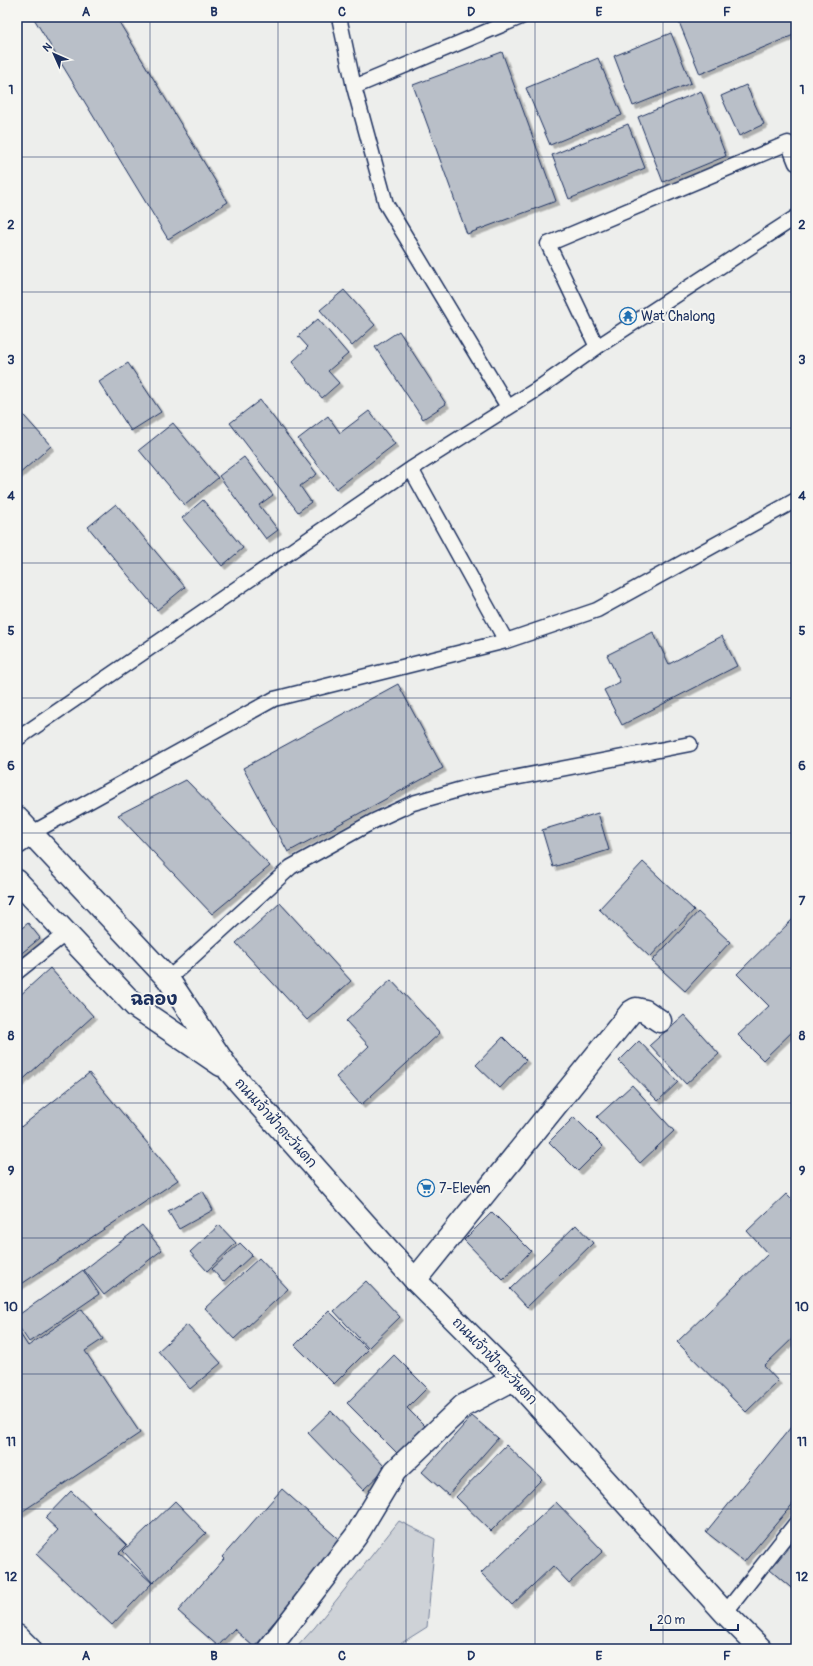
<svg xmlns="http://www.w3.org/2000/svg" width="813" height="1666" font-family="Pangolin,'Playpen Sans Thai',sans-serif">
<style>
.green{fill:#ced2d7;stroke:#74809a}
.building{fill:#b9bfc8;stroke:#1b2f5e;filter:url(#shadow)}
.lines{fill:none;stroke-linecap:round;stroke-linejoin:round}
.service-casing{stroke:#1b2f5e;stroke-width:17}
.minor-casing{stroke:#1b2f5e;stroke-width:25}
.secondary-casing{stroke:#1b2f5e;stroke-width:25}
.service{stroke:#f6f6f2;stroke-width:14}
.minor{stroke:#f6f6f2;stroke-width:22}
.secondary{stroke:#f6f6f2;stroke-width:22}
.grid{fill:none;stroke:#1b2f5e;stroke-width:1;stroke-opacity:0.55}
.labels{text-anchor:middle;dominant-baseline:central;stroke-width:3.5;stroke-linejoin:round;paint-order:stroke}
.poi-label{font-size:14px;fill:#1b2f5e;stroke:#f6f6f2;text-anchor:start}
.street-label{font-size:14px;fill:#1b2f5e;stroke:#f6f6f2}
.district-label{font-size:18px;font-weight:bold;fill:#1b2f5e;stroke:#f6f6f2}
.neatline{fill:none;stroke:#1b2f5e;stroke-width:1.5}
.grid-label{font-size:13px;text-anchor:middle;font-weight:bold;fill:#1b2f5e}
</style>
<defs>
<filter id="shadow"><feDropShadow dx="3.5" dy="3.5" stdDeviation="0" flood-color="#0004"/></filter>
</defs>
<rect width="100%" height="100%" fill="#edeeec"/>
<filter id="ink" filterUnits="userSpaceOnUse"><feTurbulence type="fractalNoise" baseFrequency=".025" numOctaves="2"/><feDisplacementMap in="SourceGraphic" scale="8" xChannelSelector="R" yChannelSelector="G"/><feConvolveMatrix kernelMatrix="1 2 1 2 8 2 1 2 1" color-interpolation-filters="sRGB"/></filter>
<g filter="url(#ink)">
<path class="green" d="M 399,1521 L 435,1539 L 427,1627 L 392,1649 L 295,1649 L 315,1627 Z"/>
<path class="building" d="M 33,17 L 116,17 L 228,202 L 168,239 Z
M 677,17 L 796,17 L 796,34 L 700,74 Z
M 671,33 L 691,83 L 633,106 L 614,56 Z
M 502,52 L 556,201 L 467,234 L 413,85 Z
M 598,58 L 622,115 L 550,145 L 526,88 Z
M 746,85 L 764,124 L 739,136 L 721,96 Z
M 701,91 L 726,156 L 663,182 L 638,117 Z
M 628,124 L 645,168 L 569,199 L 552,155 Z
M 344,290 L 375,325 L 352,346 L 320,310 Z
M 318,319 L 348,354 L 328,371 L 339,383 L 322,398 L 292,362 L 308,347 L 298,336 Z
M 399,331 L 446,404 L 423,419 L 375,347 Z
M 128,363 L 161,412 L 131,431 L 99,382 Z
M 260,400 L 317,474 L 300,486 L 311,502 L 298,512 L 230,423 Z
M 17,408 L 51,446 L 17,476 Z
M 369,411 L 395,444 L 336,489 L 298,439 L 328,416 L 340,433 Z
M 173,423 L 218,478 L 185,505 L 139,450 Z
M 244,457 L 273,495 L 259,505 L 278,530 L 266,539 L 219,476 Z
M 203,500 L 243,548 L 222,566 L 182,518 Z
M 116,504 L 185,587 L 157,610 L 88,527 Z
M 653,632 L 669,664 L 722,636 L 737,666 L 622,725 L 604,690 L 620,682 L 607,655 Z
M 398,684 L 443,768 L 288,852 L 243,768 Z
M 186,780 L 270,866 L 212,914 L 118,815 Z
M 598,813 L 609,850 L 553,867 L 542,830 Z
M 643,862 L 694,910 L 650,957 L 599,909 Z
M 280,903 L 351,981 L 307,1020 L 236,943 Z
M 698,912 L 730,942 L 685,991 L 652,961 Z
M 796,916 L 796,1028 L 763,1060 L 738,1035 L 769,1006 L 737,974 Z
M 28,923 L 40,938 L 17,957 L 17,932 Z
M 50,968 L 93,1016 L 17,1085 L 17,998 Z
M 391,980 L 440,1033 L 361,1105 L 336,1077 L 369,1046 L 346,1021 Z
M 684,1015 L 719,1054 L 686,1084 L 650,1045 Z
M 503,1037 L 526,1060 L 500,1088 L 476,1065 Z
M 639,1041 L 678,1082 L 658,1101 L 619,1061 Z
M 89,1073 L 178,1180 L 17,1287 L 17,1130 Z
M 632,1085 L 674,1131 L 640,1163 L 597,1117 Z
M 574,1117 L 603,1146 L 578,1171 L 549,1142 Z
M 203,1191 L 213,1210 L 179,1229 L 168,1211 Z
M 786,1194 L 796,1204 L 796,1335 L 764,1366 L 778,1381 L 746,1412 L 677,1342 L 768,1254 L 747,1231 Z
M 492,1212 L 531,1251 L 503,1280 L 464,1240 Z
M 142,1225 L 162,1250 L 104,1295 L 84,1270 Z
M 219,1225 L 236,1243 L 207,1271 L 190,1252 Z
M 576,1225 L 593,1243 L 527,1307 L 510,1289 Z
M 240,1243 L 252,1255 L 223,1282 L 212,1269 Z
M 259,1258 L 288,1289 L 234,1339 L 205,1308 Z
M 83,1270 L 99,1294 L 29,1342 L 17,1324 L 17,1316 Z
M 366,1281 L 400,1317 L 368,1348 L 334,1311 Z
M 82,1309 L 103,1339 L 85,1351 L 140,1433 L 17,1515 L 17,1329 L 28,1346 Z
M 329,1311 L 368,1350 L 334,1384 L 295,1345 Z
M 187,1325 L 221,1363 L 190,1389 L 158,1351 Z
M 394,1355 L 427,1388 L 407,1408 L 426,1427 L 399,1455 L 347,1403 Z
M 331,1411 L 386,1468 L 363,1490 L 308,1433 Z
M 472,1416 L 498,1438 L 448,1495 L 422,1472 Z
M 791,1427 L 796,1431 L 796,1500 L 744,1562 L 706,1532 Z
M 506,1445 L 542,1479 L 491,1531 L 456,1497 Z
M 282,1489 L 343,1543 L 268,1629 L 270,1630 L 254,1647 L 234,1629 L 218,1646 L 178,1611 L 224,1559 L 222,1557 Z
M 71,1491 L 127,1545 L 119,1553 L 152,1583 L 112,1625 L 36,1554 L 58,1530 L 45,1518 Z
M 175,1501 L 206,1533 L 153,1583 L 123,1551 Z
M 556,1502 L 603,1551 L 569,1583 L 553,1566 L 512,1605 L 481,1573 Z
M 796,1538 L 796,1592 L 770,1570 Z"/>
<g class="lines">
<g class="service-casing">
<path id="service" d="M 339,17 L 354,87 L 386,204 L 508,407
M 354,87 L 521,17
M 597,347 L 548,244 L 788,143 L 796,163
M 411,469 L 506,641
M 17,739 L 411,469 L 536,390 L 597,347 L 796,217
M 32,833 L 274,699 L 506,641 L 597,610 L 796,500
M 17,972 L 66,933
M 168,979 L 291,867 L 374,821 L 413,803 L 472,786 L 690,744
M 725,1613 L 796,1523"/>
</g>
<g class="minor-casing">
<path id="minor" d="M 415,1280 L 631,1012 L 636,1009 L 645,1011 L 660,1021
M 17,1636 L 30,1649
M 269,1649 L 356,1536 L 395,1471 L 463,1406 L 514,1379"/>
</g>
<g class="secondary-casing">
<path id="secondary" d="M 17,818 L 168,979 L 230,1072 L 415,1280 L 514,1379 L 725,1613 L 761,1649
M 17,843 L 32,833
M 17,881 L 136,1007 L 221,1065"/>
</g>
<use href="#service" class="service"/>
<use href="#minor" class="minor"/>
<use href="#secondary" class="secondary"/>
</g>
</g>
<path class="grid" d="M 150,17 L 150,1649M 278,17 L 278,1649M 406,17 L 406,1649M 535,17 L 535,1649M 663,17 L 663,1649M 17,157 L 796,157M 17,292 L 796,292M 17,428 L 796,428M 17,563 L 796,563M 17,698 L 796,698M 17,833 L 796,833M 17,968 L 796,968M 17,1103 L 796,1103M 17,1238 L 796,1238M 17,1374 L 796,1374M 17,1509 L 796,1509"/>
<defs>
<g id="temple-ring" transform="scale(0.9)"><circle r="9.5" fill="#f6f6f2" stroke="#1f6fb2" stroke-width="1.5"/><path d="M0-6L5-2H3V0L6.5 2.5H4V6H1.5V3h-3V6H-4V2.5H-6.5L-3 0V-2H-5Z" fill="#1f6fb2"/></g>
<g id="supermarket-ring" transform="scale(0.9)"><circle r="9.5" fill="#f6f6f2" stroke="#1f6fb2" stroke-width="1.5"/><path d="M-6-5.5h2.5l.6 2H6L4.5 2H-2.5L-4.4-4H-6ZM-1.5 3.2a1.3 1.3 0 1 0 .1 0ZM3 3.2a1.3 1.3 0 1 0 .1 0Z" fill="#1f6fb2"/></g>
</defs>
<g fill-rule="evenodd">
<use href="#temple-ring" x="628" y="316"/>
<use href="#supermarket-ring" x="426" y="1188"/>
</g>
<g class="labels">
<g class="poi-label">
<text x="641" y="316">Wat Chalong</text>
<text x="439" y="1188">7-Eleven</text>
</g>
<g class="street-label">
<text transform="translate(276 1123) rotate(48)">ถนนเจ้าฟ้าตะวันตก</text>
<text transform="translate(495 1361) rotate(46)">ถนนเจ้าฟ้าตะวันตก</text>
</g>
<g class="district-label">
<text x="154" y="999">ฉลอง</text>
</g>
</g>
<rect width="813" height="1666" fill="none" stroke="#f6f6f2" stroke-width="44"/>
<g transform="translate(54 54) rotate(315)" stroke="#f6f6f2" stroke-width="3" paint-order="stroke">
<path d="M0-3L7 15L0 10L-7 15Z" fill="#1b2f5e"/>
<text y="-6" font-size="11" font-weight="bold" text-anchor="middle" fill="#1b2f5e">N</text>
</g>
<path d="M651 1624v6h87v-6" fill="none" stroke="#1b2f5e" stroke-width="2"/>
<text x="657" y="1624" font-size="12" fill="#1b2f5e" stroke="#f6f6f2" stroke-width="3" paint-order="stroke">20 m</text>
<rect x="22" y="22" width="769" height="1622" class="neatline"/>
<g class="grid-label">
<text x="86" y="16">A</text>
<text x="214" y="16">B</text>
<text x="342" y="16">C</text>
<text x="471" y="16">D</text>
<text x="599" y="16">E</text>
<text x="727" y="16">F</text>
<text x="11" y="94">1</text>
<text x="802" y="94">1</text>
<text x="11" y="229">2</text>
<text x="802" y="229">2</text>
<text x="11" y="364">3</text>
<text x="802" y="364">3</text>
<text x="11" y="500">4</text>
<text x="802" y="500">4</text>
<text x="11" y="635">5</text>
<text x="802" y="635">5</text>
<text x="11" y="770">6</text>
<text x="802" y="770">6</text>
<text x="11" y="905">7</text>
<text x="802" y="905">7</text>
<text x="11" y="1040">8</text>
<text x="802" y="1040">8</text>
<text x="11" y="1175">9</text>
<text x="802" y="1175">9</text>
<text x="11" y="1311">10</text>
<text x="802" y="1311">10</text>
<text x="11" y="1446">11</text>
<text x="802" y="1446">11</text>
<text x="11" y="1581">12</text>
<text x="802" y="1581">12</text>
<text x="86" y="1660">A</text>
<text x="214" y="1660">B</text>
<text x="342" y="1660">C</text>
<text x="471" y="1660">D</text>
<text x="599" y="1660">E</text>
<text x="727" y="1660">F</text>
</g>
</svg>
